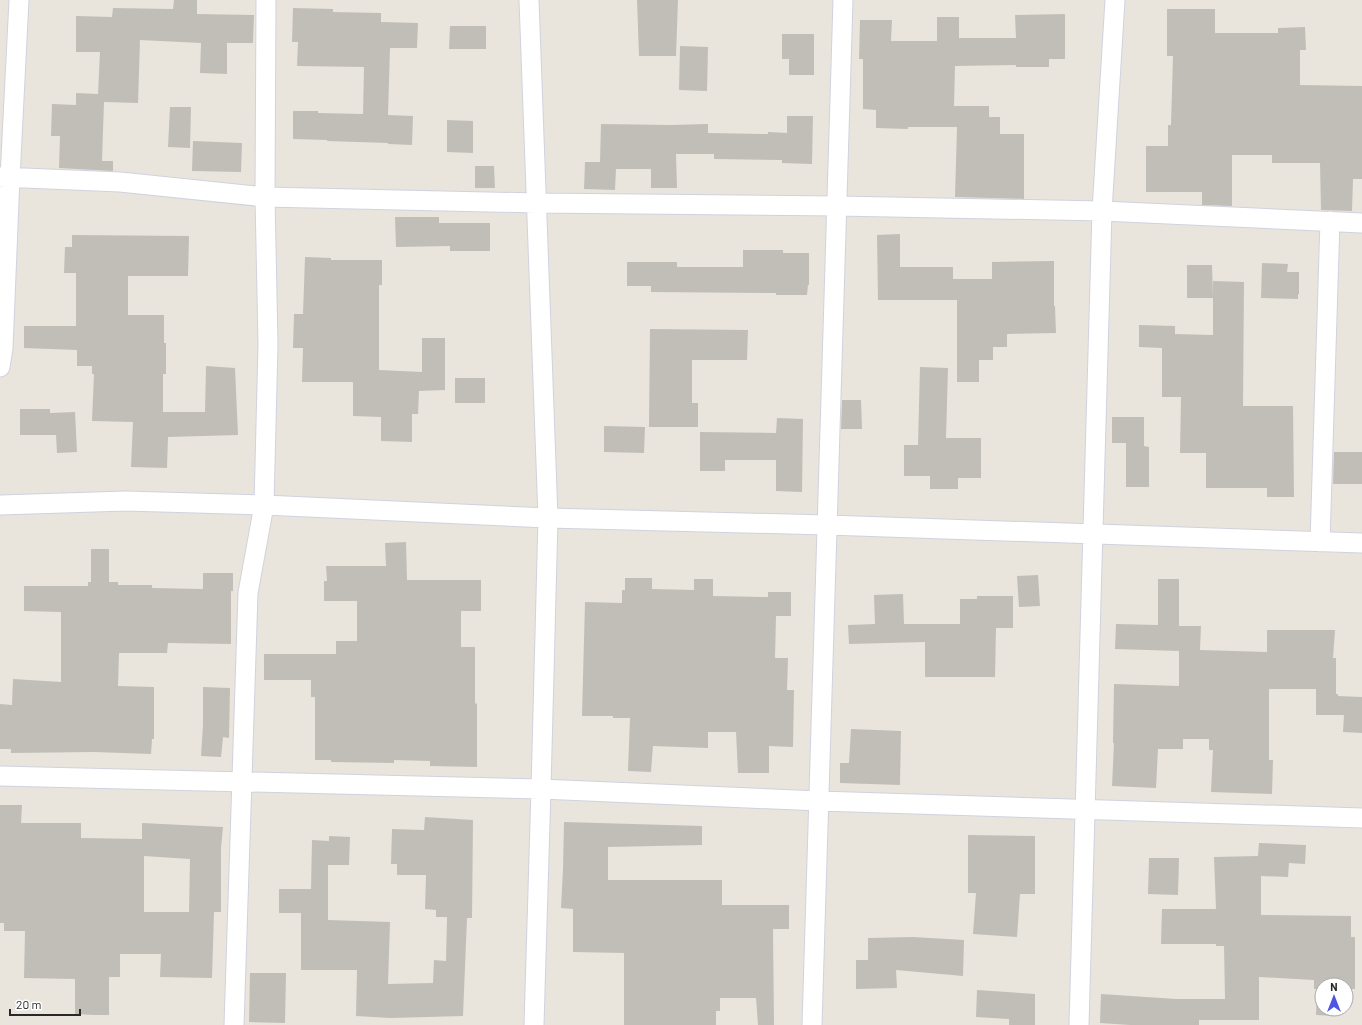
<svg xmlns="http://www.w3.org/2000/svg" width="1362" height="1025" font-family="Barlow,sans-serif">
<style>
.building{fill:#c1beb8;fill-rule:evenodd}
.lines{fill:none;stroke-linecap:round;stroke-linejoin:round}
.minor-casing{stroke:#d1d2df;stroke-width:21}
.minor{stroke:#fff;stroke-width:19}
</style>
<rect width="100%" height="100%" fill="#e9e5dc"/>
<path class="building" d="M 174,0 L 197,0 L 197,14 L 254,15 L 253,43 L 227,43 L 227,74 L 200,73 L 201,43 L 140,40 L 138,103 L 104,102 L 102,161 L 113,161 L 113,171 L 59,168 L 60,136 L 51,136 L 52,104 L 76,105 L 76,93 L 98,94 L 100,52 L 76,52 L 76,16 L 112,17 L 113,8 L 173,9 Z
M 637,0 L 678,0 L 676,56 L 639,56 Z
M 293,8 L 333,9 L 333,12 L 381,13 L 381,22 L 418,23 L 417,48 L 390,48 L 388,115 L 413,116 L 412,145 L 388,144 L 388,143 L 327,141 L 327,140 L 293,139 L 293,111 L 318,111 L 318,113 L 363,114 L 364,67 L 297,66 L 298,42 L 292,42 Z
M 1167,9 L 1215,9 L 1215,33 L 1278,33 L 1278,28 L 1305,27 L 1306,50 L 1300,50 L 1300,85 L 1362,86 L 1362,179 L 1353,179 L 1352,211 L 1321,210 L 1320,163 L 1272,163 L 1272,155 L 1232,155 L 1232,206 L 1202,205 L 1202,192 L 1146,192 L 1146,146 L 1168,146 L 1168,125 L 1171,125 L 1173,56 L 1167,56 Z
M 1065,14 L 1065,59 L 1049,59 L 1049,67 L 1016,67 L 1016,65 L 955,66 L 954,106 L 989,106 L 989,117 L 1000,117 L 1000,134 L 1024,134 L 1024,199 L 955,197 L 957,127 L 908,127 L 908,129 L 876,128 L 876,110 L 863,109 L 863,59 L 859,59 L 860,20 L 892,20 L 891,41 L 937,41 L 937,17 L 959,17 L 959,38 L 1016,38 L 1015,15 Z
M 450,26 L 486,26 L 486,49 L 449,49 Z
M 782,34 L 814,34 L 814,75 L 789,75 L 789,59 L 782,59 Z
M 680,46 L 708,47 L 707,91 L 679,90 Z
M 170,107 L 191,107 L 190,148 L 168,147 Z
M 787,116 L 813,116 L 812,164 L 782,163 L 782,160 L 714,159 L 714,154 L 676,154 L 677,188 L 651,188 L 651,169 L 616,169 L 615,190 L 584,189 L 585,162 L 600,162 L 601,124 L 671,125 L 708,124 L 708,133 L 768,134 L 768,132 L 787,133 Z
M 447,120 L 473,121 L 473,153 L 447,152 Z
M 193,141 L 242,143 L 241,172 L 192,171 Z
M 475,166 L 494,166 L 495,188 L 475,188 Z
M 395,217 L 439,217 L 439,223 L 490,223 L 490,251 L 450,251 L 450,246 L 396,247 Z
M 900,234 L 900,267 L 953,267 L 953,279 L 992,279 L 992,262 L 1054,261 L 1054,306 L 1055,306 L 1056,333 L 1007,334 L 1007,347 L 993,347 L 993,360 L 979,360 L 979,382 L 957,382 L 957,300 L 878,300 L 877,235 Z
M 72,235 L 189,236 L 188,276 L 128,276 L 128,315 L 164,315 L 164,343 L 166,343 L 166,374 L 163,374 L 163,412 L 205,412 L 206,366 L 235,368 L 238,435 L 168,437 L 167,468 L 131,467 L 133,422 L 92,421 L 94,374 L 92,374 L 92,366 L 77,366 L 77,350 L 24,348 L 24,326 L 76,326 L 76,273 L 64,273 L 65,247 L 72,247 Z
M 743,250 L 783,250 L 783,253 L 809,253 L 809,285 L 808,285 L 807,295 L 776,295 L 776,293 L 651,292 L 651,286 L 627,286 L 627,262 L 677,262 L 677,267 L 743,267 Z
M 305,257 L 331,258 L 331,260 L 382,260 L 382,285 L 379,285 L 379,370 L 422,372 L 422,338 L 445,338 L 445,390 L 419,391 L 418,414 L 412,414 L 412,442 L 381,441 L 381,417 L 353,416 L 353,382 L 302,382 L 303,348 L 293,348 L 294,314 L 303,314 Z
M 1262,263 L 1288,264 L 1287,272 L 1299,272 L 1299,294 L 1298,294 L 1298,299 L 1261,298 Z
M 1187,265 L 1212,265 L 1213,298 L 1187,298 Z
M 1213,281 L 1244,282 L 1243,406 L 1293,406 L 1294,497 L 1267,497 L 1267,488 L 1206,488 L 1206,453 L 1180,453 L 1181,397 L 1162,397 L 1162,348 L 1139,347 L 1139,325 L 1175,326 L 1175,334 L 1213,335 Z
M 650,329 L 748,330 L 747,360 L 692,360 L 692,403 L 698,403 L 698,427 L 649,427 Z
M 920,367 L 948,368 L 946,438 L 981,438 L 981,478 L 958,478 L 958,489 L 930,489 L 930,476 L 904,476 L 904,445 L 918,445 Z
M 455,378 L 485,378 L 485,403 L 455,403 Z
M 842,400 L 861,400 L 862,429 L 841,429 Z
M 20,409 L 50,409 L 50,413 L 75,412 L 77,452 L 57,453 L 56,435 L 20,435 Z
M 1112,417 L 1144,417 L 1144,446 L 1149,447 L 1149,487 L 1126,487 L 1126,443 L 1112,443 Z
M 777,418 L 803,419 L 802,492 L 776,491 L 776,460 L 725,460 L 725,471 L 700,471 L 700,432 L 776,433 Z
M 604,426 L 645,427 L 644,453 L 604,452 Z
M 1334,452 L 1362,452 L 1362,484 L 1333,484 Z
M 406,542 L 407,580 L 481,580 L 481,611 L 461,611 L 461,647 L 475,647 L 475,703 L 477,704 L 477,767 L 430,766 L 430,761 L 394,760 L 394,763 L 331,762 L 331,760 L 315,760 L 315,697 L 311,697 L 311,680 L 264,680 L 264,654 L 336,654 L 336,641 L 357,641 L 357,601 L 324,601 L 324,581 L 327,581 L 326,566 L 386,566 L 385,543 Z
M 91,549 L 109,549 L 109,582 L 118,582 L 118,585 L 152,585 L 152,588 L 203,589 L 203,573 L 233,573 L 233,591 L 231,591 L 231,644 L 168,643 L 167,653 L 119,653 L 118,686 L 154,687 L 154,739 L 152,739 L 151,754 L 94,752 L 11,753 L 11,749 L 0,749 L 0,704 L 12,705 L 13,679 L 61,682 L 61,612 L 24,611 L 24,586 L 88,586 L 88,582 L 91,582 Z
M 1038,575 L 1040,606 L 1019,607 L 1017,576 Z
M 625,578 L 652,578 L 652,589 L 694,590 L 694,579 L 713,579 L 713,596 L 768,597 L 768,592 L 791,592 L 791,616 L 776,616 L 775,658 L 788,658 L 787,690 L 794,690 L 793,747 L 769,746 L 769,773 L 738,773 L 736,732 L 708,732 L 708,748 L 653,746 L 651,772 L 628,771 L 630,718 L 613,718 L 613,716 L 582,716 L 585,602 L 622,603 L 622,590 L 625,590 Z
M 1158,579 L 1179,579 L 1179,626 L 1201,626 L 1200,650 L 1267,652 L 1267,630 L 1335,630 L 1333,658 L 1336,658 L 1336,694 L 1338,694 L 1338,696 L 1362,697 L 1362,733 L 1343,732 L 1344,715 L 1316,715 L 1316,689 L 1269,689 L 1269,760 L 1273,760 L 1272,794 L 1211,792 L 1213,750 L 1209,750 L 1209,739 L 1183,739 L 1183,749 L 1158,749 L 1156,788 L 1112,786 L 1114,743 L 1113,743 L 1114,684 L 1179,686 L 1179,651 L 1115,649 L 1116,624 L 1158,625 Z
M 903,594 L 904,624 L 960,624 L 960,599 L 977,599 L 977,596 L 1013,596 L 1013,628 L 996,628 L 995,677 L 925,677 L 925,642 L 849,644 L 848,625 L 875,624 L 874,595 Z
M 203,687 L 230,688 L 229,738 L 223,737 L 221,757 L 201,756 L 203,725 Z
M 851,729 L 901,731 L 900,785 L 840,783 L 840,763 L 849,763 Z
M 0,805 L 22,805 L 21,823 L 81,823 L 81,838 L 142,839 L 142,823 L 223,827 L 221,848 L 221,912 L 214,912 L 212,978 L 160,977 L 161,954 L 120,954 L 120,977 L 109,977 L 109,1015 L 94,1015 L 75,1014 L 75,979 L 24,978 L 25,931 L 4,931 L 4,923 L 0,923 ZM 144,856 L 190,859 L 189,912 L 144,912 Z
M 425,817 L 473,820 L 472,918 L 467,918 L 463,1016 L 390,1018 L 356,1016 L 357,970 L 301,970 L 301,913 L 279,913 L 279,889 L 311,889 L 312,840 L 329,841 L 329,836 L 350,837 L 349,865 L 328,865 L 328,920 L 390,922 L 388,984 L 433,983 L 434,960 L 446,961 L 447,917 L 436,917 L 436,910 L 425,909 L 426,875 L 397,875 L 397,864 L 391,864 L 392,829 L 424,830 Z
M 564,822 L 702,826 L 702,845 L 608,847 L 608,880 L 722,880 L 722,905 L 789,905 L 789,929 L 773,929 L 774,1025 L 758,1025 L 756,998 L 720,998 L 720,1011 L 716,1011 L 716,1025 L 624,1025 L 624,953 L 573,952 L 573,909 L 561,908 L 563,869 Z
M 968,835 L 1035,836 L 1035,894 L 1020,894 L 1017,937 L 973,934 L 976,893 L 968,893 Z
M 1259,843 L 1306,845 L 1305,864 L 1289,863 L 1288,877 L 1261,876 L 1261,915 L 1351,916 L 1351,937 L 1355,937 L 1355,989 L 1346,989 L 1346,985 L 1322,985 L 1322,1009 L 1335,1009 L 1335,1016 L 1316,1015 L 1317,989 L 1314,989 L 1314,980 L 1259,977 L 1259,1020 L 1199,1020 L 1199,1025 L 1130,1025 L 1100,1023 L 1101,994 L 1176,999 L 1225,999 L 1224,946 L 1216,946 L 1216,944 L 1161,944 L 1162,909 L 1216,909 L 1214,857 L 1258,856 Z
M 1149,858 L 1179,858 L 1178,895 L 1148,894 Z
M 913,937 L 964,940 L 963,976 L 896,970 L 897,988 L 856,989 L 856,960 L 868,960 L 868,938 Z
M 250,973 L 286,973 L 285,1023 L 249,1022 Z
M 977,990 L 1035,994 L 1035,1025 L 1009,1025 L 1009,1019 L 976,1017 Z"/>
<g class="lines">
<g class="minor-casing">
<path id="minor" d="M 529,0 L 548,518 L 541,789 L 534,1025
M 0,177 L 120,182 L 265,197 L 537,203 L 838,206 L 1102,211 L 1362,223
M 0,367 L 3,348 L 10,178 L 19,0
M 0,505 L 126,501 L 264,505 L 548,518 L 827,525 L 1362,543
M 1320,542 L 1330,221
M 0,776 L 541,789 L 819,801 L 1362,818
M 234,1025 L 248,593 L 264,505 L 268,344 L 265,197 L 266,0
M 812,1025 L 843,0
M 1079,1025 L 1102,211 L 1115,0"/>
</g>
<use href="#minor" class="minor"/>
</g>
<g transform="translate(1334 997)"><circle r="19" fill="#ffffff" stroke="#a9a9a9"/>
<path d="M0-3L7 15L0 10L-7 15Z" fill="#4f55e3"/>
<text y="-6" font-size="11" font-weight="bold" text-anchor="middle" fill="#282828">N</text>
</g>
<path d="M10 1009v6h70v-6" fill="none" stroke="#282828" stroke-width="2"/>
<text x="16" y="1009" font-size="12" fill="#282828" stroke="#ffffff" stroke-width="3" paint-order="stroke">20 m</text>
</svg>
